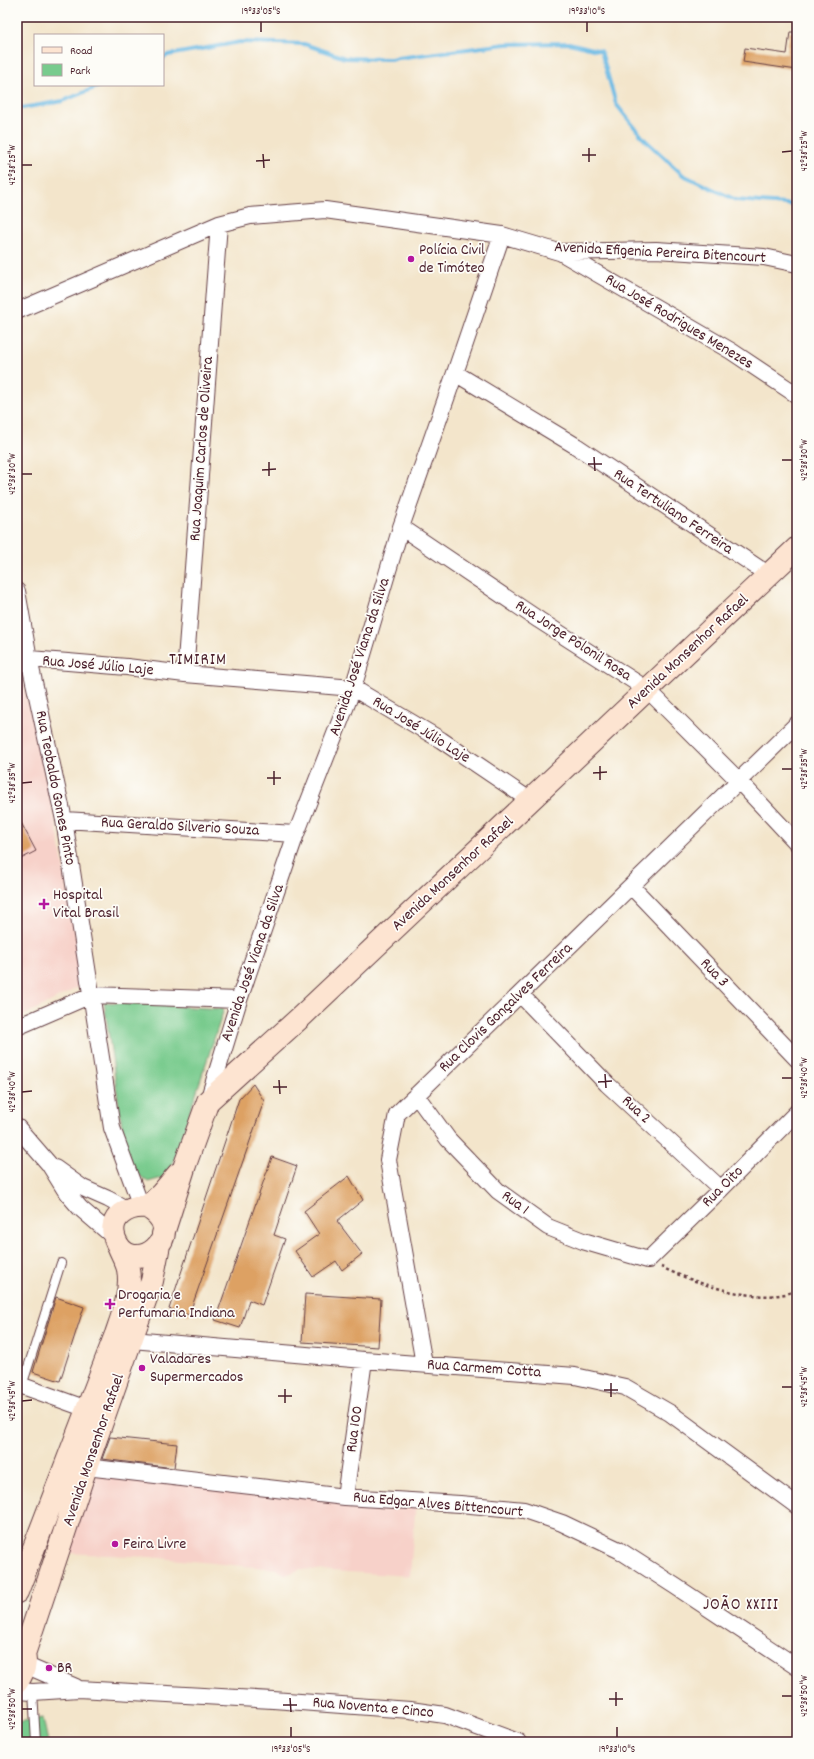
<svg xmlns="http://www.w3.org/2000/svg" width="814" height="1759" font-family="Dekko,sans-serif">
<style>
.built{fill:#f7d1c9}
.green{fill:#78cb8d;stroke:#61755c}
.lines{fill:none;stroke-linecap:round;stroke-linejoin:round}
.stream{stroke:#68b8e3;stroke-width:4}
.building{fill:#dda163}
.lane-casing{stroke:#633d43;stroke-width:10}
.street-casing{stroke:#633d43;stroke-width:18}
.secondary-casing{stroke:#633d43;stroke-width:24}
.path{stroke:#633d43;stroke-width:2.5;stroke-dasharray:3 3;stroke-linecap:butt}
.lane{stroke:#fff;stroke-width:8}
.street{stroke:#fff;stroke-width:16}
.secondary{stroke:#fde4d1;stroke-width:22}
.ticks{fill:none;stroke:#4a1f2b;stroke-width:1.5}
.poi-dot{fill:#b5179e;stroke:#fdfcf7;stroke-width:1.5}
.labels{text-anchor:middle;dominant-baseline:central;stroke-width:3.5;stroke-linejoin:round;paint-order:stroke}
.poi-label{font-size:16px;fill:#4a1f2b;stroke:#fdfcf7;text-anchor:start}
.street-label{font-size:16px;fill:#4a1f2b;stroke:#fdfcf7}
.neighbourhood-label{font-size:17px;letter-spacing:1px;fill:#4a1f2b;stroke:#fdfcf7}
.neatline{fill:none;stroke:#4a1f2b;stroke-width:1.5}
.ticks-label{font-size:10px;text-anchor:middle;fill:#4a1f2b}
</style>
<rect width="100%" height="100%" fill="#fdfcf7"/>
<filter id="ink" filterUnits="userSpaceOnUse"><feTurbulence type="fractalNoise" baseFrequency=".025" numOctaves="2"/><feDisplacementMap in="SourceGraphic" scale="8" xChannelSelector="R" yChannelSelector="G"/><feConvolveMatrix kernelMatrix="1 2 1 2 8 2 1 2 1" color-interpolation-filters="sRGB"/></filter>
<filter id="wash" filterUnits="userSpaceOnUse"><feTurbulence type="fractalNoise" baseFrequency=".012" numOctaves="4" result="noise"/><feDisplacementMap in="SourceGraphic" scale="16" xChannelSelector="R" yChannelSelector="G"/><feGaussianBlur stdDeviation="0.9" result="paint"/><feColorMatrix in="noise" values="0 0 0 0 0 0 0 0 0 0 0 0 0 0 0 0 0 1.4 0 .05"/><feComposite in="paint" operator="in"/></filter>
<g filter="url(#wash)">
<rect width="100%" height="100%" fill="#f3e5cb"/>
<path class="built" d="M 23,680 L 56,824 L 84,984 L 17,1019 L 17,682 Z
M 86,1467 L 416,1501 L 410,1576 L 301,1569 L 286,1575 L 276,1569 L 150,1557 L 66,1553 Z"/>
<path class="green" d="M 104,1002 L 224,1009 L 172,1166 L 162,1178 L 148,1182 L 135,1172 L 125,1147 Z
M 43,1718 L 48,1742 L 17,1742 L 17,1722 Z"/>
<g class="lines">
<path class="stream" d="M 163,58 L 168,55 L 240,42 L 304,44 L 345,58 L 390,59 L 506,44 L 569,43 L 601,51 L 616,104 L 644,139 L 683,175 L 736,200 L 797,205
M 17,106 L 22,108 L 63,101 L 102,85"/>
</g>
<g id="blocks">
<path class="building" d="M 790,32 L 797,32 L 797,70 L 743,62 L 745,48 L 787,54 Z
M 17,815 L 36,851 L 17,861 Z
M 253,1084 L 264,1101 L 189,1315 L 169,1309 L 239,1099 Z
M 272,1157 L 297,1166 L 274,1235 L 285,1239 L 262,1305 L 249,1300 L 240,1328 L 215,1320 Z
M 349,1176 L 363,1200 L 337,1221 L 362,1254 L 342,1270 L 336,1261 L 313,1277 L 295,1251 L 319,1234 L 304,1211 Z
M 305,1294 L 381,1299 L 378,1347 L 302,1342 Z
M 56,1297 L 84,1307 L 60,1381 L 33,1372 Z
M 110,1437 L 177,1444 L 174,1468 L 102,1459 Z"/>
</g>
</g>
<g filter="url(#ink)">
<use href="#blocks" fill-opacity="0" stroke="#633d43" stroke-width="1"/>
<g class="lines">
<g class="lane-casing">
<path id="lane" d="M 22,1386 L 61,1263
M 33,1692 L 36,1742"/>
</g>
<g class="street-casing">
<path id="street" d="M 560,252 L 731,351 L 797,395
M 17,311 L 219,224 L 250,216 L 325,210 L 502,235 L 559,252 L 656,250 L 764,257 L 797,264
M 455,373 L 576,446 L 769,575
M 401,527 L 539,620 L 648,690 L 739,781 L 797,843
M 17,591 L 29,659 L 64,820 L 112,1128 L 141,1206
M 17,664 L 29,659 L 68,662 L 127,667 L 185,674 L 353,688 L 441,740 L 531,801
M 185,674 L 219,224
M 64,820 L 296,834
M 631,886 L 797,1059
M 520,994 L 607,1084 L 721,1189
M 17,1027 L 91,995 L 239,1000
M 416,1095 L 448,1139 L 498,1191 L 548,1227 L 583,1241 L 648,1260 L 721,1189 L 797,1112
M 208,1101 L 239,1000 L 296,834 L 353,688 L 401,527 L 455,373 L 502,235
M 17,1127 L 49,1164 L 67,1193 L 80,1208 L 115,1238
M 55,1168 L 83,1188 L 108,1199 L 126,1209
M 132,1340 L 364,1360 L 575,1376 L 625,1387 L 670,1413 L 797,1506
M 424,1364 L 388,1160 L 397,1114 L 797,724
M 17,1384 L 87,1409
M 86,1467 L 345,1497 L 460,1504 L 524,1510 L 562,1523 L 619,1550 L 675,1586 L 797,1667
M 345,1497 L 364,1360
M 25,1665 L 76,1687
M 17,1691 L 33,1692 L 79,1689 L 273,1700 L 410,1710 L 445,1715 L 518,1742"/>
</g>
<g class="secondary-casing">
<path id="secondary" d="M 147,1207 C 194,1233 131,1282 115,1239 C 107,1217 128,1205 147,1207 L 161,1194 L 178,1174
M 163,1234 L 185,1165 L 208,1101 L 303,1015 L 797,548
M 17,1592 L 116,1334 C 123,1314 132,1291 128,1269 C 126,1261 121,1253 118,1245
M 17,1642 C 29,1654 26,1670 17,1682
M 24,1654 L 86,1467 L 152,1281 L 159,1245"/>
</g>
<path class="path" d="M 661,1267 C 695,1283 761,1307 797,1290"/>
<use href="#lane" class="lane"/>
<use href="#street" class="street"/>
<use href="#secondary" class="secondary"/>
</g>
</g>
<path class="ticks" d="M 261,22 L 261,32M 587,22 L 587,32M 589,148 L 589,162M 782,152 L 792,151M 263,154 L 264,168M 582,155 L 596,155M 256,161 L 270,160M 22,165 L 32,165M 594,457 L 595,471M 782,460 L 792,460M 269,462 L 269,476M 588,464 L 602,464M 262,470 L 276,469M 22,474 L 32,474M 600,766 L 600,780M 782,769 L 792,769M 274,771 L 274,785M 593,773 L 607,772M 267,778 L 281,778M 22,783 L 32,782M 605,1074 L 606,1088M 782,1078 L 792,1078M 279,1080 L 280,1094M 598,1082 L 612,1081M 273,1087 L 287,1087M 22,1092 L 32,1091M 611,1383 L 611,1397M 782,1387 L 792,1387M 285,1389 L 285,1403M 604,1390 L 618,1390M 278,1396 L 292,1396M 22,1401 L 32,1400M 616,1692 L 616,1706M 782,1696 L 792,1696M 290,1698 L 291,1712M 609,1699 L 623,1699M 283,1705 L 297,1705M 22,1709 L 32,1709M 291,1727 L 291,1737M 617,1727 L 617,1737"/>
<g class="poi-dot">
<circle cx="411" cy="259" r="4"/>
<path d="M42 898h4v4h4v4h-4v4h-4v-4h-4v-4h4z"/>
<path d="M108 1298h4v4h4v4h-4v4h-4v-4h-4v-4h4z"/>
<circle cx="142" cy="1368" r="4"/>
<circle cx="115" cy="1544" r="4"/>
<circle cx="49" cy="1668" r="4"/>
</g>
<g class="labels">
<g class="poi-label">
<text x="419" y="250">Polícia Civil<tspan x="419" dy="18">de Timóteo</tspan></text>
<text x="53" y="895">Hospital<tspan x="53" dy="18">Vital Brasil</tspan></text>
<text x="118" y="1295">Drogaria e<tspan x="118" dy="18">Perfumaria Indiana</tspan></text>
<text x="150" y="1359">Valadares<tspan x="150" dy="18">Supermercados</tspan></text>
<text x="123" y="1544">Feira Livre</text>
<text x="57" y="1668">BR</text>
</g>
<g class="street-label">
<text transform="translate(660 253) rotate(3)">Avenida Efigenia Pereira Bitencourt</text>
<text transform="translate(679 322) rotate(31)">Rua José Rodrigues Menezes</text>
<text transform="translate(202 449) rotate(-86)">Rua Joaquim Carlos de Oliveira</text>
<text transform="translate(673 512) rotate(34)">Rua Tertuliano Ferreira</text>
<text transform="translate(573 641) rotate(33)">Rua Jorge Polonil Rosa</text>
<text transform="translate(688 652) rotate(-43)">Avenida Monsenhor Rafael</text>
<text transform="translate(360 657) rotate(-72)">Avenida José Viana da Silva</text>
<text transform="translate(98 666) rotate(5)">Rua José Júlio Laje</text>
<text transform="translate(421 730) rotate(32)">Rua José Júlio Laje</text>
<text transform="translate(55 788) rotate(79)">Rua Teobaldo Gomes Pinto</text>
<text transform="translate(180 827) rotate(3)">Rua Geraldo Silverio Souza</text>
<text transform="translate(453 874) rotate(-43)">Avenida Monsenhor Rafael</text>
<text transform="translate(253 963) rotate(-71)">Avenida José Viana da Silva</text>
<text transform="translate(714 973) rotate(46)">Rua 3</text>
<text transform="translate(506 1008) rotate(-44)">Rua Clovis Gonçalves Ferreira</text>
<text transform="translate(636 1110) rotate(43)">Rua 2</text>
<text transform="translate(723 1187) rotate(-45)">Rua Oito</text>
<text transform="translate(515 1203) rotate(36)">Rua 1</text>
<text transform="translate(484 1369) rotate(4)">Rua Carmem Cotta</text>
<text transform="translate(355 1429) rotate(-82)">Rua 100</text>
<text transform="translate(94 1450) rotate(-71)">Avenida Monsenhor Rafael</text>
<text transform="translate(438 1505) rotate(5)">Rua Edgar Alves Bittencourt</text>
<text transform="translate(373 1708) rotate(5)">Rua Noventa e Cinco</text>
</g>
<g class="neighbourhood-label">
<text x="198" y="661">TIMIRIM</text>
<text x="741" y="1606">JOÃO XXIII</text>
</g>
</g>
<rect width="814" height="1759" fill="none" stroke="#fdfcf7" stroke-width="44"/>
<rect x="34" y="34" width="130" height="52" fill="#fdfcf7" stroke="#b5a4a5"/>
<rect x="42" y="47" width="20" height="6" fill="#fde4d1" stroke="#b5a4a5"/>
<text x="70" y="54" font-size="12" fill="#4a1f2b">Road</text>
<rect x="42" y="64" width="20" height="12" fill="#78cb8d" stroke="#b5a4a5"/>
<text x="70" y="74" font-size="12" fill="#4a1f2b">Park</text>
<rect x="22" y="22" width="770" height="1715" class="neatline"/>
<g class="ticks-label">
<text x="261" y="14">19°33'05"S</text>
<text x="587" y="14">19°33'10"S</text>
<text transform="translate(803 151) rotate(-90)" y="4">42°38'25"W</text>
<text transform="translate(11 165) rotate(-90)" y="4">42°38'25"W</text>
<text transform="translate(803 460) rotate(-90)" y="4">42°38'30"W</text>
<text transform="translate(11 474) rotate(-90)" y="4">42°38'30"W</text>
<text transform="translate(803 769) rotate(-90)" y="4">42°38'35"W</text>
<text transform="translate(11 783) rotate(-90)" y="4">42°38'35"W</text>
<text transform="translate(803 1078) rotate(-90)" y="4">42°38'40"W</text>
<text transform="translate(11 1092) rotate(-90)" y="4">42°38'40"W</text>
<text transform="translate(803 1387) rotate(-90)" y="4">42°38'45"W</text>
<text transform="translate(11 1401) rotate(-90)" y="4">42°38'45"W</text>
<text transform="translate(803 1696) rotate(-90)" y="4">42°38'50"W</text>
<text transform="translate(11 1709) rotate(-90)" y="4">42°38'50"W</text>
<text x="291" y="1752">19°33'05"S</text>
<text x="617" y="1752">19°33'10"S</text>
</g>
</svg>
